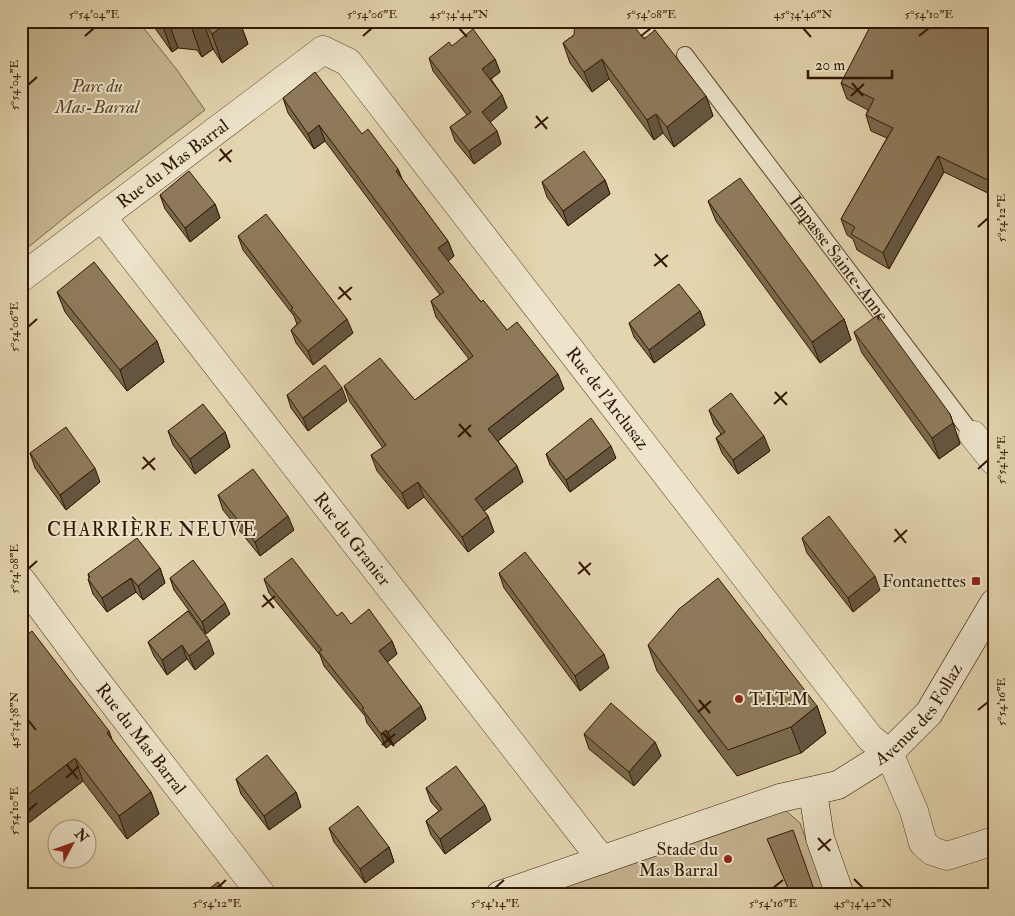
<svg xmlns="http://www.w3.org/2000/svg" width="1015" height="916" font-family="'IM FELL Double Pica',serif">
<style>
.green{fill:#c5b591;stroke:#7b6648}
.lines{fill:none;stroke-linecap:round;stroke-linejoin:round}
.lane-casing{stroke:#5e462c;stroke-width:18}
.street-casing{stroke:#5e462c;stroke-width:29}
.secondary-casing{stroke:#311700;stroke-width:29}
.lane{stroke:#ede4cb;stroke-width:16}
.street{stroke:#ede4cb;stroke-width:28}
.secondary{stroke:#ede4cb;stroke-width:28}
.wall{fill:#7a694e;stroke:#311700}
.shaded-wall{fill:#635540;stroke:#311700}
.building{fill:#8e7a5b;stroke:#311700}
.ticks{fill:none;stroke:#311700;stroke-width:2}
.poi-dot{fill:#8f2418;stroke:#ede4cb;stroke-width:2}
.labels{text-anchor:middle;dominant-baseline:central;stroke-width:4;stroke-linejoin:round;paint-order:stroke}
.park-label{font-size:18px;font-style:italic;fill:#5d462c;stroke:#ede4cb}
.street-label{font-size:18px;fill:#311700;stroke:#ede4cb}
.poi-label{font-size:18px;fill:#311700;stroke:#ede4cb;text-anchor:end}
.neighbourhood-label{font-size:19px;letter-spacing:1px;fill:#311700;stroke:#ede4cb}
.neatline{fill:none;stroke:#311700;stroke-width:2}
.ticks-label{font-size:12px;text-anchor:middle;fill:#311700}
</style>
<rect width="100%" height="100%" fill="#e3d5af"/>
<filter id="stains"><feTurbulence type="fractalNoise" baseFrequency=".004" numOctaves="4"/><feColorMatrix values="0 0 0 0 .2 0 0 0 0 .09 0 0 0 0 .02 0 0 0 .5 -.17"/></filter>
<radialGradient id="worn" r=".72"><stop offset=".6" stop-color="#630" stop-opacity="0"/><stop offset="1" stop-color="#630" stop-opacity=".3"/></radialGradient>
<path class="green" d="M 21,21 L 138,21 L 177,70 L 205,110 L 74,210 L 21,253 Z
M 785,810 L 800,823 L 826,895 L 541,895 Z"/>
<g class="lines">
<g class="lane-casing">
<g id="lane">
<path d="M 641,21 L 646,29"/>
<path id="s1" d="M 685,55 L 973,435"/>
</g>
</g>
<g class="street-casing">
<g id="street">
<path id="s2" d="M 102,217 L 602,860"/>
<path id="s3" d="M 21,278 L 323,50 L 348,62 L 870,738 L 889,753 L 914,811 L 923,843 L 932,851 L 947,856 L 994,841"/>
<path d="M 973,435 L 994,461"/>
<path id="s4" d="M 21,580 L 88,670 L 262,895"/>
</g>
</g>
<g class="secondary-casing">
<g id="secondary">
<path d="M 813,792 L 820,838 L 840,895"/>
<path id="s5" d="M 500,895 L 780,798 L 838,785 L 889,753 L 929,713 L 994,603"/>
</g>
</g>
<use href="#lane" class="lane"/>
<use href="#street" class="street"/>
<use href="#secondary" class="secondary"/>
</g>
<path class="wall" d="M 150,21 L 251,21 L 242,28 L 248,44 L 222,63 L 213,49 L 202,57 L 197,50 L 178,48 L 172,52 Z
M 994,21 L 994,196 L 944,172 L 889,269 L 857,250 L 853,239 L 847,235 L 841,219 L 887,138 L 871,131 L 866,115 L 868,110 L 847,99 L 841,83 Z
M 574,35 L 644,39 L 706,96 L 713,116 L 674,147 L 663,133 L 654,140 L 609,79 L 592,92 L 570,63 L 563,43 Z
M 452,46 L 495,59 L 500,72 L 491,79 L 502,95 L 507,108 L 490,122 L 497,131 L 501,144 L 474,164 L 455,141 L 450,127 L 467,115 L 433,71 L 429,58 Z
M 283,98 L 362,134 L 398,169 L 402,179 L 448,241 L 454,256 L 448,261 L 481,302 L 507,330 L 564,389 L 498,441 L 517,466 L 523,482 L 484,511 L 488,516 L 494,532 L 468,552 L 424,497 L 408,509 L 377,471 L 371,455 L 383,448 L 350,402 L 344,386 L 415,400 L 469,359 L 436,317 L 431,301 L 440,295 L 325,141 L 314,149 L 288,113 Z
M 605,180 L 610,194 L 568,226 L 547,197 L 542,182 Z
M 160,195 L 215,204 L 220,218 L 190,242 L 165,209 Z
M 708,201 L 844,319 L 851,340 L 820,363 L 716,221 Z
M 238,236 L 353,333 L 313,365 L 296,343 L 291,330 L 297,324 L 294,316 L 243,250 Z
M 57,292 L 157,341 L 164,362 L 127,391 L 65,312 Z
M 700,311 L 705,325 L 654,363 L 634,337 L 629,323 Z
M 854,332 L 950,414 L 960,444 L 939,459 L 862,353 Z
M 287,395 L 347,401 L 308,431 L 291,408 Z
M 709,410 L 770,451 L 738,474 L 722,453 L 716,438 L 721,434 L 714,424 Z
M 168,431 L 225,432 L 230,447 L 195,474 L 173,445 Z
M 30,453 L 100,482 L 66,510 L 35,468 Z
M 546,454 L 616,458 L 570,492 L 550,465 Z
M 218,495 L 294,530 L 260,556 L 223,510 Z
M 802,538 L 880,590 L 853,612 L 807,553 Z
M 160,568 L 165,583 L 143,600 L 136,592 L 107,612 L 93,594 L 88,579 L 89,578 L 88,574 Z
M 499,573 L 609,668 L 580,691 L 504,588 Z
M 170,578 L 230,614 L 206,634 L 174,590 Z
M 264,579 L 351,624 L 392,641 L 397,654 L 387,662 L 421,706 L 426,719 L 393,745 L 391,744 L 386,748 L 367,723 L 365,716 L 324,666 L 320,655 L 269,593 Z
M 188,611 L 214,654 L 195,670 L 187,659 L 167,675 L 154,656 L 148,642 Z
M 21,639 L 109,731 L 112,740 L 151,792 L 159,814 L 127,839 L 83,781 L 26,825 L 21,820 Z
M 648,645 L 817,706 L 826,733 L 801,753 L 737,776 L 657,671 Z
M 584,734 L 655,742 L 661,756 L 634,786 L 589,749 Z
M 236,779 L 296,792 L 301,807 L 269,830 L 241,794 Z
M 426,788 L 491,820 L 445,854 L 431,835 L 426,821 L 439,811 L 431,802 Z
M 329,828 L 389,847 L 394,862 L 365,883 L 334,842 Z"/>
<path class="shaded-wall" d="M 166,21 L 168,21 L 178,48 L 172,52 L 162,24 Z
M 203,21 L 213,49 L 202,57 L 192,29 Z
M 230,21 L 251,21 L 242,28 L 248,44 L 222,63 L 212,34 Z
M 427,21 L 433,21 L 428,25 Z
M 495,59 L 500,72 L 487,82 L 482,69 Z
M 602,59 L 609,79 L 592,92 L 584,72 Z
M 502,95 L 507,108 L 487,125 L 482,112 Z
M 706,96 L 713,116 L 674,147 L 667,127 Z
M 656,114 L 663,133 L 654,140 L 647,120 Z
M 319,125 L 325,141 L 314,149 L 308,134 Z
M 497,131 L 501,144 L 474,164 L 469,151 Z
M 938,156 L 944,172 L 889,269 L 883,253 Z
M 398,169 L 404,184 L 396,171 Z
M 605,180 L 610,194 L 568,226 L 563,211 Z
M 215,204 L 220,218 L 190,242 L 185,228 Z
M 448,241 L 454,256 L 444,264 L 438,248 Z
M 700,311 L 705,325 L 654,363 L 649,350 Z
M 347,319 L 353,333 L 313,365 L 308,351 Z
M 844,319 L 851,340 L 820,363 L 812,342 Z
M 157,341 L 164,362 L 127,391 L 120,370 Z
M 558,374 L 564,389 L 494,444 L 488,429 Z
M 342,388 L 347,401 L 308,431 L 303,418 Z
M 950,414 L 960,444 L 939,459 L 932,438 Z
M 225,432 L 230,447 L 195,474 L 190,459 Z
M 764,436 L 770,451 L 738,474 L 733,460 Z
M 611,446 L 616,458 L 570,492 L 566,480 Z
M 517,466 L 523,482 L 480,514 L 475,499 Z
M 95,468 L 100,482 L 66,510 L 60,495 Z
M 418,482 L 424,497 L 408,509 L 402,493 Z
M 288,516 L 294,530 L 260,556 L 255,542 Z
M 488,516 L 494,532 L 468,552 L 462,537 Z
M 160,568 L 165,583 L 143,600 L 138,586 Z
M 875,576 L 880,590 L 853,612 L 848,598 Z
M 131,578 L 136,592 L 107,612 L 102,598 Z
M 225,603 L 230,614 L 206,634 L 202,622 Z
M 209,640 L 214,654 L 195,670 L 189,656 Z
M 392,641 L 397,654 L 384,665 L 379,651 Z
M 182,645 L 187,659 L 167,675 L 162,660 Z
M 604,654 L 609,668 L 580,691 L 575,676 Z
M 421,706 L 426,719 L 393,745 L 388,732 Z
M 817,706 L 826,733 L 801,753 L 791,727 Z
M 386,730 L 391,744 L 386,748 L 381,734 Z
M 109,731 L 117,754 L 107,733 Z
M 655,742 L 661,756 L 634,786 L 629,772 Z
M 75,758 L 83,781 L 26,825 L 21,813 L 21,800 Z
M 151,792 L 159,814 L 127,839 L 119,816 Z
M 296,792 L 301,807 L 269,830 L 264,816 Z
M 485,805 L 491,820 L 445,854 L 440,839 Z
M 389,847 L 394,862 L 365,883 L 360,869 Z"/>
<path class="building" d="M 182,21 L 203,21 L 192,29 L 186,22 Z
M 203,21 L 230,21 L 212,34 Z
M 575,21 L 630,21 L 644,39 L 655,30 L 706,96 L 667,127 L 656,114 L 647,120 L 602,59 L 584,72 L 563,43 L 574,35 Z
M 873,21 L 994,21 L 994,183 L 938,156 L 883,253 L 851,234 L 855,227 L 841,219 L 893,128 L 866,115 L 874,99 L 841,83 Z
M 473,29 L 495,59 L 482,69 L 502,95 L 482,112 L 497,131 L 469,151 L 450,127 L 471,112 L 429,58 L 449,42 L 452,46 Z
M 315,72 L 362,134 L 368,129 L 398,169 L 396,171 L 448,241 L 438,248 L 481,302 L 483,300 L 507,330 L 517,322 L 558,374 L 488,429 L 517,466 L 475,499 L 488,516 L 462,537 L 418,482 L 402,493 L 371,455 L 386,445 L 344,386 L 380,358 L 415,400 L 473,356 L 431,301 L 444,292 L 319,125 L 308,134 L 283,98 Z
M 584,151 L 605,180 L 563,211 L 542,182 Z
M 189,171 L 215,204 L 185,228 L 160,195 Z
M 740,178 L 844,319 L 812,342 L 708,201 Z
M 266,214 L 347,319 L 308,351 L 291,330 L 301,321 L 291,309 L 293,308 L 238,236 Z
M 94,262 L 157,341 L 120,370 L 57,292 Z
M 679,284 L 700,311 L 649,350 L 629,323 Z
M 878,315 L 950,414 L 953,423 L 932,438 L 854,332 Z
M 325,365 L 342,388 L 303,418 L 287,395 Z
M 731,393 L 764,436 L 733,460 L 716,438 L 725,432 L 709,410 Z
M 203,404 L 225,432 L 190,459 L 168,431 Z
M 591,418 L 611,446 L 566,480 L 546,454 Z
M 66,427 L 95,468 L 60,495 L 30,453 Z
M 253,469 L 288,516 L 255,542 L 218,495 Z
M 829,516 L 875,576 L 848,598 L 802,538 Z
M 137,538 L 160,568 L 138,586 L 131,578 L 102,598 L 88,579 L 90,577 L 88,574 Z
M 525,552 L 604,654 L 575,676 L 499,573 Z
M 292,558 L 337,616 L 342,612 L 351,624 L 369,609 L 392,641 L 379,651 L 421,706 L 388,732 L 386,730 L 381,734 L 362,709 L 364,708 L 319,652 L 322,650 L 264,579 Z
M 193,560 L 225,603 L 202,622 L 170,578 Z
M 718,578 L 817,706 L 791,727 L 728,750 L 648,645 L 679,609 Z
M 188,611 L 209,640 L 189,656 L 182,645 L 162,660 L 148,642 Z
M 32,631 L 109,731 L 107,733 L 151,792 L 119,816 L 75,758 L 21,800 L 21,639 Z
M 611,703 L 655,742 L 629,772 L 584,734 Z
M 267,755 L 296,792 L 264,816 L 236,779 Z
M 456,766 L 485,805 L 440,839 L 426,821 L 442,809 L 426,788 Z
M 358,806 L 389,847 L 360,869 L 329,828 Z
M 793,830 L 816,895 L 791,895 L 767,839 Z
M 218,882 L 228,895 L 201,895 Z"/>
<path class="ticks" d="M 459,28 L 467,37M 803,28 L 811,37M 85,36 L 94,28M 363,36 L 372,28M 641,36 L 651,28M 919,36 L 929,28M 852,83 L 863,96M 28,85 L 37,77M 851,96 L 864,84M 536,116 L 547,129M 535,128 L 548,117M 220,149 L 231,162M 219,161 L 232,150M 978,227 L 988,218M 655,254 L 667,267M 654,266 L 668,255M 339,287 L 351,300M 338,299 L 352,287M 28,327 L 37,319M 775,392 L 787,405M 774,404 L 787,392M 459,424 L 471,437M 458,437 L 471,425M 143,457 L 155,470M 142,469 L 155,458M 978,469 L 988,460M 895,529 L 906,543M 894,542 L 907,530M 579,562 L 590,575M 28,569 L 37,561M 578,574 L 591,563M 263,595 L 274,608M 262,607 L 275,596M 699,700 L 710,713M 978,710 L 988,702M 698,712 L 711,701M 28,720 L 36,730M 383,733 L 394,746M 382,745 L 395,734M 67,765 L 78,779M 66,778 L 79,766M 28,811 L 37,803M 818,838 L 830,851M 818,850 L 831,839M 854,879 L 863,888M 217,888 L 226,880M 495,888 L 504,880M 773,888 L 783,880"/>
<g class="poi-dot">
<rect x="971" y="576" width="10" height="10" rx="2.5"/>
<circle cx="739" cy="699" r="5"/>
<circle cx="728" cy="859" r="5"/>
</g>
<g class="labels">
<g class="park-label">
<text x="97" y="86">Parc du<tspan x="97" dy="21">Mas-Barral</tspan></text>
</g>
<g class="street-label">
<text stroke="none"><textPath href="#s3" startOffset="190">Rue du Mas Barral</textPath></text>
<text stroke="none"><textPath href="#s1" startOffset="255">Impasse Sainte-Anne</textPath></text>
<text stroke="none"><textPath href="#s3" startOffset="831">Rue de l'Arclusaz</textPath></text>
<text stroke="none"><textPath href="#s2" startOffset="408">Rue du Granier</textPath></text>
<text stroke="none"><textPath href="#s5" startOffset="465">Avenue des Follaz</textPath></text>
<text stroke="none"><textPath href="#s4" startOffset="199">Rue du Mas Barral</textPath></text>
</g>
<g class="poi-label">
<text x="966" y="581">Fontanettes</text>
<text x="749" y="699" text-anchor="start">T.I.T.M</text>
<text x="718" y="849">Stade du<tspan x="718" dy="21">Mas Barral</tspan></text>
</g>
<g class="neighbourhood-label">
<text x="152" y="530">CHARRIÈRE NEUVE</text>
</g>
</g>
<rect width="1015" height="916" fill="none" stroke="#e3d5af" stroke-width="55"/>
<g transform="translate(72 844) rotate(49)"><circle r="24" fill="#ede4cb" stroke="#a2927a"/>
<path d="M0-4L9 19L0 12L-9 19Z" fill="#8f2418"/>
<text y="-8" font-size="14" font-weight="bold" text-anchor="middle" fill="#311700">N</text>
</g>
<path d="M808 70v8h84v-8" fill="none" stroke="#311700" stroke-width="2.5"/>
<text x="815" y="70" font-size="15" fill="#311700" stroke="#ede4cb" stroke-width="4" paint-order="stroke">20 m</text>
<rect x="28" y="28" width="960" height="860" class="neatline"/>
<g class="ticks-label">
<text x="94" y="18">5°54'04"E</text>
<text x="372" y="18">5°54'06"E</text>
<text x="459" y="18">45°34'44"N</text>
<text x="651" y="18">5°54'08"E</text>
<text x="803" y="18">45°34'46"N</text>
<text x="929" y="18">5°54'10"E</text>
<text transform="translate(14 85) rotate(-90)" y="4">5°54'04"E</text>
<text transform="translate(1001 218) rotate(-90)" y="4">5°54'12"E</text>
<text transform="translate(14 327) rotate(-90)" y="4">5°54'06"E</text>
<text transform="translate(1001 460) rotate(-90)" y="4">5°54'14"E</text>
<text transform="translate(14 569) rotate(-90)" y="4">5°54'08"E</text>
<text transform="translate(1001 702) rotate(-90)" y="4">5°54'16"E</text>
<text transform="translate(14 720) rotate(-90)" y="4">45°34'38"N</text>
<text transform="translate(14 811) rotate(-90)" y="4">5°54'10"E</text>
<text x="217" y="907">5°54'12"E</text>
<text x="495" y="907">5°54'14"E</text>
<text x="773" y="907">5°54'16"E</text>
<text x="863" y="907">45°34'42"N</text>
</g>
<rect width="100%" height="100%" filter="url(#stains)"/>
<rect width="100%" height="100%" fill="url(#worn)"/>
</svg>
